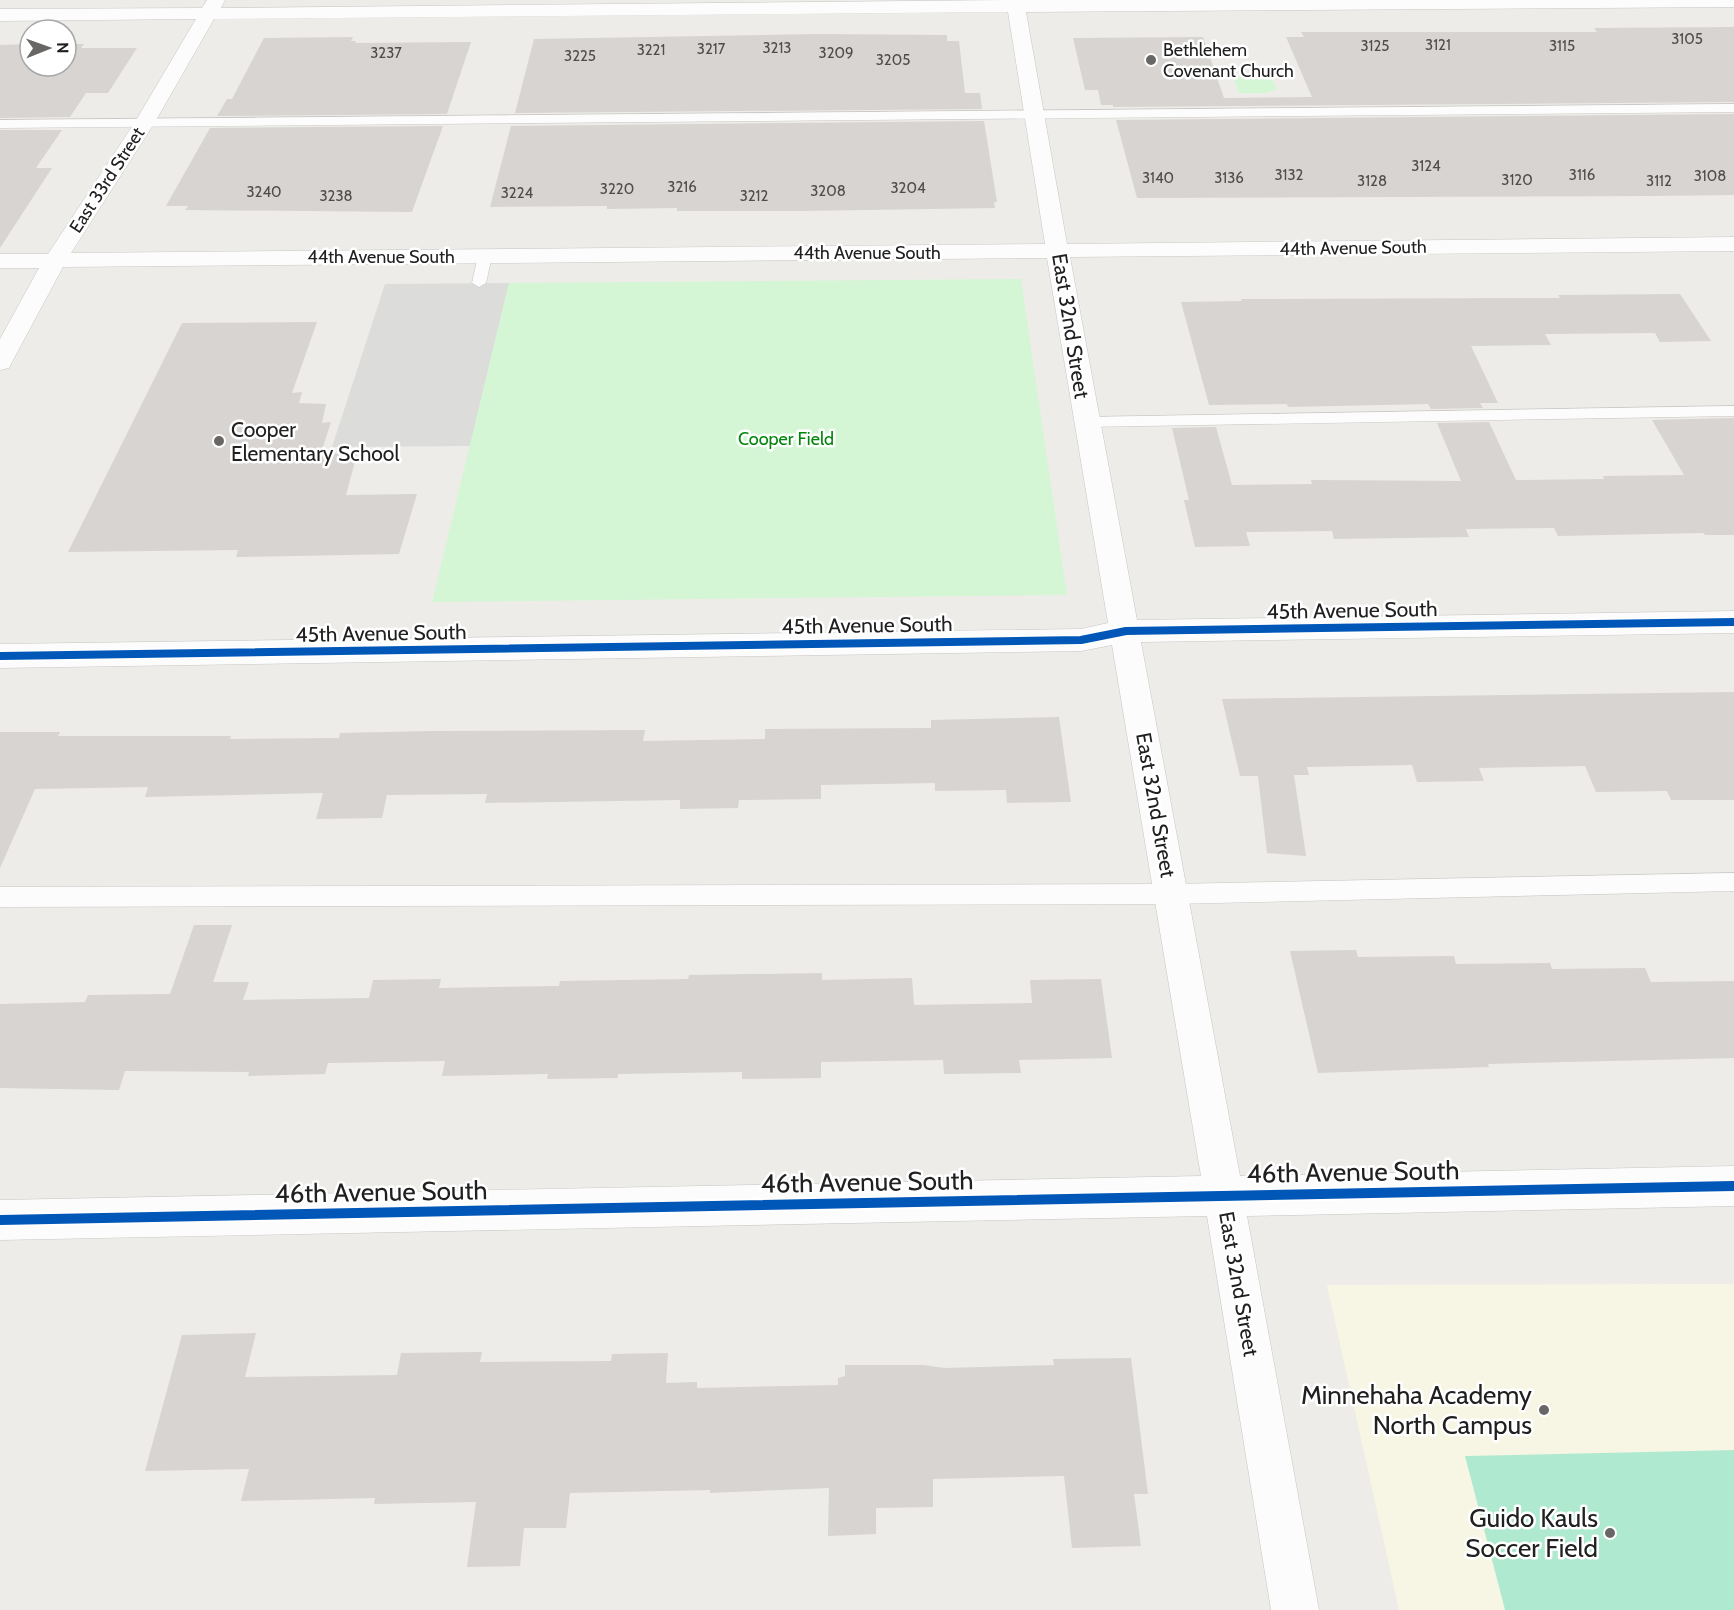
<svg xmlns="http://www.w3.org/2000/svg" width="1734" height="1610" font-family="Cabin,sans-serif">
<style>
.education{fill:#f7f6e4}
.religious{fill:#dcdcda}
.park{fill:#d4f6d4}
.pitch{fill:#afead0}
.building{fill:#d7d4d1}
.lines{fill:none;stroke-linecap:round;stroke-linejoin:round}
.lane-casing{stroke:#c7c6c4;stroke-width:1}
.street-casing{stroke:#c7c6c4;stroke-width:1}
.lane{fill:#fcfcfc;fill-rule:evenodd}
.street{fill:#fcfcfc;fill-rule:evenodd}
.cycleway-far1-casing{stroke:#fff;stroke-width:11}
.cycleway-casing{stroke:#fff;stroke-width:14}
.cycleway-far1{stroke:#0057b8;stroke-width:8}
.cycleway{stroke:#0057b8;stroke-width:10}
.poi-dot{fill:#686766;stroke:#fff;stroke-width:2}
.labels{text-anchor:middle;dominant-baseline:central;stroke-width:5;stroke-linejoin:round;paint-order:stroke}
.far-number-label{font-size:15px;fill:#4e4d4c}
.far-poi-label{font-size:18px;fill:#202020;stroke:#fff;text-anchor:start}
.far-street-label{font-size:18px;fill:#202020;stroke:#fff}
.far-park-label{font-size:18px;fill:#01850a;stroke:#fff}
.street-label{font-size:21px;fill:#202020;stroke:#fff}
.poi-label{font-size:21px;fill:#202020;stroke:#fff;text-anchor:start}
.near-street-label{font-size:26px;fill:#202020;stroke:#fff}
.near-poi-label{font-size:26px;fill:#202020;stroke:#fff;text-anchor:end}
</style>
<rect width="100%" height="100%" fill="#eeece8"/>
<path class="education" d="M 1734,1284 L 1734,1610 L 1399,1610 L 1327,1285 Z"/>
<path class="religious" d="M 509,283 L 470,446 L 332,447 L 385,284 Z"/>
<path class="park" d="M 1243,76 L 1271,76 L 1277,89 L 1266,93 L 1239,93 L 1234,80 Z
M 1021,279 L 1067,595 L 432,602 L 509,283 Z"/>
<path class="pitch" d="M 1734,1450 L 1734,1610 L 1505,1610 L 1465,1456 Z"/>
<path class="building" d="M 1734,27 L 1734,102 L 1113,107 L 1113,105 L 1101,105 L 1098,90 L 1085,90 L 1073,38 L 1203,37 L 1224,98 L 1312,97 L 1286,37 L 1304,37 L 1301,32 L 1597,32 L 1594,28 Z
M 817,34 L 947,35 L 947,41 L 959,41 L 965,93 L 980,93 L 982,109 L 515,113 L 534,39 Z
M 353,37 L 351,41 L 356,41 L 355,43 L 471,42 L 447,114 L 217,116 L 227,99 L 232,99 L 264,38 Z
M 30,44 L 30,66 L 66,66 L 66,44 L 84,44 L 81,48 L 137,48 L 108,93 L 86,93 L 70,117 L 0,118 L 0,45 Z
M 1734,114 L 1734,195 L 1649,196 L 1137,198 L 1116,120 Z
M 984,121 L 997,202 L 994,202 L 995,208 L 801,211 L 677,211 L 677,208 L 607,209 L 607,206 L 490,207 L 511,126 Z
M 443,126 L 412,212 L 185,210 L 188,206 L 166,206 L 210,128 Z
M 0,130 L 62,130 L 36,168 L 52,168 L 0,248 Z
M 1680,294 L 1711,341 L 1660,342 L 1655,333 L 1545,334 L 1551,345 L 1471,346 L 1498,403 L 1480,403 L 1483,408 L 1431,409 L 1428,404 L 1288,407 L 1287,404 L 1209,405 L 1181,302 L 1242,301 L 1241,299 L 1560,298 L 1558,295 Z
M 317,322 L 292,393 L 302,392 L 299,403 L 326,404 L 322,423 L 331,422 L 321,453 L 357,454 L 346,495 L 417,494 L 399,554 L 236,557 L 238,550 L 68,552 L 182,323 Z
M 1734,418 L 1734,535 L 1705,535 L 1703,533 L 1558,536 L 1554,528 L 1466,529 L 1469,537 L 1334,539 L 1332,531 L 1246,532 L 1250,546 L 1195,547 L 1184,500 L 1189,500 L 1172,428 L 1216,427 L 1232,485 L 1312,484 L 1311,480 L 1461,481 L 1437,423 L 1489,422 L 1516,480 L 1604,479 L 1603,476 L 1684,475 L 1652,420 Z
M 1734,692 L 1734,800 L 1671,800 L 1667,791 L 1596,792 L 1585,766 L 1479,768 L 1484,781 L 1417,782 L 1412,765 L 1307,767 L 1309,775 L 1294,775 L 1306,856 L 1267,853 L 1258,776 L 1240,776 L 1222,699 Z
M 1059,717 L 1071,802 L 1007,803 L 1006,790 L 935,791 L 935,783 L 821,785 L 821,799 L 739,800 L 738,808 L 680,809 L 680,800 L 485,803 L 487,794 L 387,795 L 382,818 L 316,819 L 323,793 L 145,797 L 148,787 L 35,789 L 0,868 L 0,732 L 60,732 L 58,736 L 231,736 L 230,739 L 339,738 L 340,733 L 432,731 L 645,730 L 643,741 L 765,739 L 765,729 L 931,728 L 931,720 Z
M 194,925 L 232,925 L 213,982 L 249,982 L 243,1000 L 369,998 L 373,980 L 441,979 L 439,988 L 559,986 L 560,981 L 688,979 L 689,975 L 822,973 L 822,980 L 912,978 L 914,1005 L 1032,1003 L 1030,980 L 1101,979 L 1112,1058 L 1019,1060 L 1021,1073 L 944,1074 L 943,1060 L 821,1062 L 821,1078 L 742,1079 L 742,1072 L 618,1074 L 618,1078 L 547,1079 L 548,1074 L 442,1076 L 445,1061 L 328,1063 L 325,1074 L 248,1076 L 249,1072 L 125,1071 L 119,1090 L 0,1088 L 0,1004 L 85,1002 L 88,995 L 170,994 Z
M 1356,950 L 1358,957 L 1454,956 L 1456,964 L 1550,963 L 1552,969 L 1645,968 L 1651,982 L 1734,981 L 1734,1058 L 1488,1064 L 1489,1067 L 1318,1073 L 1290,951 Z
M 256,1333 L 245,1377 L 397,1375 L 401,1353 L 482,1352 L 480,1362 L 611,1361 L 612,1354 L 668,1353 L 666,1383 L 697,1382 L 697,1388 L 838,1385 L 838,1378 L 845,1376 L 845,1365 L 923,1365 L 945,1368 L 1054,1365 L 1053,1359 L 1131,1358 L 1148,1494 L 1134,1494 L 1141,1546 L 1072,1548 L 1064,1476 L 933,1479 L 933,1507 L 876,1508 L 876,1534 L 828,1536 L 829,1488 L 710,1493 L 710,1490 L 570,1493 L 566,1528 L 524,1528 L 520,1566 L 467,1567 L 476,1502 L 374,1504 L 375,1498 L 241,1501 L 249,1469 L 145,1471 L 182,1335 Z"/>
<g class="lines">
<g class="lane-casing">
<path id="lane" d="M 1734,104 L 1734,112 L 0,128 L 0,120 Z
M 485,252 L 492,256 L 486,283 L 479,287 L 472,283 L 478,256 Z
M 1734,406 L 1734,416 L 1086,427 L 1078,422 L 1086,417 Z
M 1734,873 L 1734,891 L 1172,904 L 0,907 L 0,887 L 1172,884 Z"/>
</g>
<g class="street-casing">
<path id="street" d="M 207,0 L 225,0 L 221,8 L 1006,0 L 1734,0 L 1734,7 L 1026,12 L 1067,244 L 1734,237 L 1734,251 L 1070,257 L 1137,620 L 1734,611 L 1734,633 L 1141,642 L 1240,1176 L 1734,1166 L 1734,1206 L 1247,1216 L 1319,1610 L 1271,1610 L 1207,1216 L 0,1240 L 0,1200 L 1201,1176 L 1112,645 L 1081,651 L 0,668 L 0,644 L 1081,629 L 1108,623 L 1047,258 L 63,267 L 12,362 L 9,368 L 0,370 L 0,339 L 39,268 L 0,268 L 0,254 L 48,254 L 135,122 L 196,19 L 0,21 L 0,9 L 202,8 ZM 1008,12 L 1045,244 L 71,253 L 155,122 L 214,19 Z"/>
</g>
<use href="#lane" class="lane"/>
<use href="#street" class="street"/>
<g class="cycleway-far1-casing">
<path id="cycleway-far1" d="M 0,656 L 1081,640 L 1126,631 L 1734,622"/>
</g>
<g class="cycleway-casing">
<path id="cycleway" d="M 0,1220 L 1734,1186"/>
</g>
<use href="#cycleway-far1" class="cycleway-far1"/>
<use href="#cycleway" class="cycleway"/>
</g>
<g class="poi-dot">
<circle cx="1151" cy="60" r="6"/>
<circle cx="219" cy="441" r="6"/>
<circle cx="1544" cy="1410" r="6"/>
<circle cx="1610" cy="1533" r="6"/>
</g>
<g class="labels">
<g class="far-number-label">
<text x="1687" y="39">3105</text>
<text x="1438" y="45">3121</text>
<text x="1375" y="46">3125</text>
<text x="1562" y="46">3115</text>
<text x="777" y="48">3213</text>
<text x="711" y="49">3217</text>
<text x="651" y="50">3221</text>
<text x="386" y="53">3237</text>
<text x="836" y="53">3209</text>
<text x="580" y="56">3225</text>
<text x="893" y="60">3205</text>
<text x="1426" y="166">3124</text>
<text x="1289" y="175">3132</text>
<text x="1582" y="175">3116</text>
<text x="1710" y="176">3108</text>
<text x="1158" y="178">3140</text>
<text x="1229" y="178">3136</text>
<text x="1517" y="180">3120</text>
<text x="1372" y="181">3128</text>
<text x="1659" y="181">3112</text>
<text x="682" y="187">3216</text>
<text x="908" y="188">3204</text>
<text x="617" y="189">3220</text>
<text x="828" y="191">3208</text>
<text x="264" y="192">3240</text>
<text x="517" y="193">3224</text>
<text x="336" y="196">3238</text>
<text x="754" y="196">3212</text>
</g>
<g class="far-poi-label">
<text x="1163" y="50">Bethlehem<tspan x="1163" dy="21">Covenant Church</tspan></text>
</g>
<g class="far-street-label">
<text transform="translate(107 180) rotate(-57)">East 33rd Street</text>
<text transform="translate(1353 248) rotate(-1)">44th Avenue South</text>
<text x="867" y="253">44th Avenue South</text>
<text x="381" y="257">44th Avenue South</text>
</g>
<g class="far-park-label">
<text x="786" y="439">Cooper Field</text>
</g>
<g class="street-label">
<text transform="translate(1071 326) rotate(81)">East 32nd Street</text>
<text transform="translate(1352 610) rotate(-1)">45th Avenue South</text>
<text transform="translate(867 625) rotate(-1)">45th Avenue South</text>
<text transform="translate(381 633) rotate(-1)">45th Avenue South</text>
<text transform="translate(1156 805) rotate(80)">East 32nd Street</text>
<text transform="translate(1239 1284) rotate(80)">East 32nd Street</text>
</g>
<g class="poi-label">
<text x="231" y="429">Cooper<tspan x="231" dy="24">Elementary School</tspan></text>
</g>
<g class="near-street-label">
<text transform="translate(1353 1172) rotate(-1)">46th Avenue South</text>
<text transform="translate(867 1182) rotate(-1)">46th Avenue South</text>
<text transform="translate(381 1192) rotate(-1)">46th Avenue South</text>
</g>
<g class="near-poi-label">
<text x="1532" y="1395">Minnehaha Academy<tspan x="1532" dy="30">North Campus</tspan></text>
<text x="1598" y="1518">Guido Kauls<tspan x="1598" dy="30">Soccer Field</tspan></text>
</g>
</g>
<g transform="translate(48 48) rotate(89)"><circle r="28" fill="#ffffff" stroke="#a6a6a6" stroke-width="1.5"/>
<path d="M0-4.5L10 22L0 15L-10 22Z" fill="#686766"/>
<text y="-9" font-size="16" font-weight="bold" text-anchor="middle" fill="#202020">N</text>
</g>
</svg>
